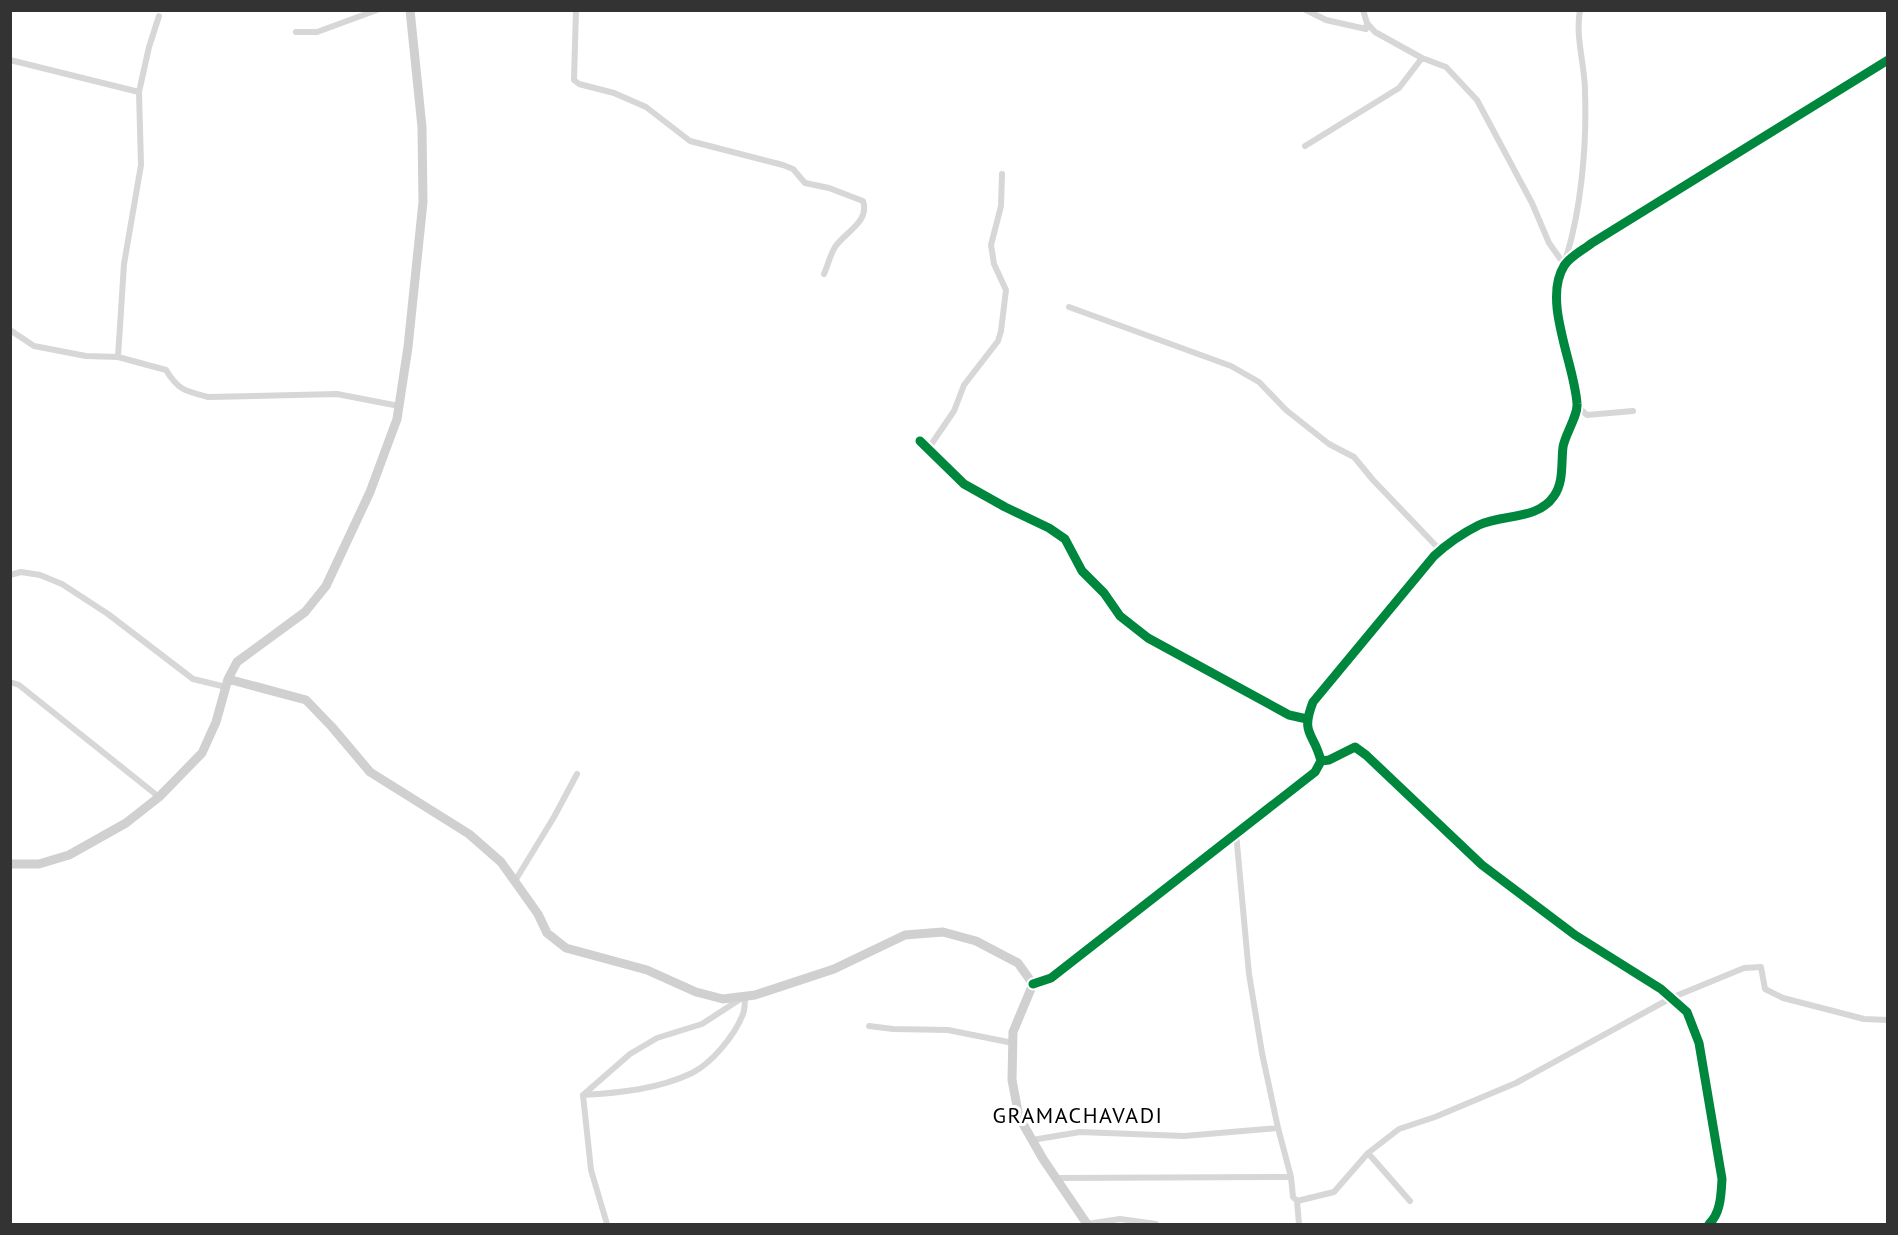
<svg xmlns="http://www.w3.org/2000/svg" width="1898" height="1235" font-family="'PT Sans',sans-serif">
<style>
.lines{fill:none;stroke-linecap:round;stroke-linejoin:round}
.street{stroke:#d7d7d7;stroke-width:6}
.secondary{stroke:#d0d0d0;stroke-width:9}
.cycleway-casing{stroke:#fff;stroke-width:13}
.cycleway{stroke:#00873e;stroke-width:9}
.labels{text-anchor:middle;dominant-baseline:central;stroke-width:6;stroke-linejoin:round;paint-order:stroke}
.quarter-label{font-size:22px;letter-spacing:1.5px;fill:#000;stroke:#fff}
</style>
<rect width="100%" height="100%" fill="#fff"/>
<g class="lines">
<path class="street" d="M 576,10 L 574,80 L 579,84 L 614,93 L 646,107 L 690,141 L 783,165 L 793,169 L 805,183 L 829,188 L 863,201 C 870,222 845,232 835,247 C 830,255 828,265 824,274
M 1306,10 L 1326,20 L 1366,29 L 1367,23
M 1363,10 L 1367,23 L 1375,32 L 1422,58 L 1446,67 L 1477,100 L 1532,203 L 1549,243 L 1564,264 C 1581,214 1587,145 1585,92 C 1585,64 1575,38 1580,10
M 296,32 L 317,32 L 377,10
M 10,60 L 139,92
M 1305,146 L 1399,88 L 1422,58
M 1069,307 L 1231,366 L 1259,382 L 1286,410 L 1329,444 L 1354,457 L 1373,480 L 1441,551
M 10,330 L 34,346 L 86,356 L 118,357 L 166,370 C 178,390 185,391 208,397 L 337,394 L 399,406
M 118,357 L 124,264 L 141,165 L 139,92 L 149,47 L 159,16
M 1578,407 L 1587,415 L 1633,411
M 928,449 L 954,411 L 964,385 L 998,341 L 1001,331 L 1006,290 L 994,264 L 991,245 L 1001,206 L 1002,174
M 10,575 L 21,572 L 40,575 L 62,584 L 108,614 L 193,679 L 226,687
M 10,682 L 19,685 L 159,797
M 1236,833 L 1249,974 L 1262,1053 L 1278,1128 L 1291,1177 L 1293,1197 L 1297,1201 L 1299,1224
M 515,881 L 554,817 L 577,774
M 869,1026 L 893,1029 L 948,1030 L 1013,1043
M 583,1095 C 619,1093 659,1089 692,1073 C 712,1063 735,1035 743,1014 C 745,1009 745,1002 745,996
M 1032,1140 L 1080,1132 L 1184,1136 L 1278,1128
M 1368,1153 L 1410,1201
M 1056,1178 L 1291,1177
M 1297,1201 L 1334,1192 L 1368,1153 L 1399,1129 L 1435,1117 L 1516,1083 L 1671,998 L 1744,968 L 1761,967 L 1765,989 L 1783,998 L 1864,1019 L 1888,1020
M 607,1224 L 591,1170 L 583,1095 L 630,1054 L 657,1038 L 702,1024 L 742,998
M 1087,1224 L 1120,1219 L 1156,1224"/>
<path class="secondary" d="M 920,441 L 964,484 L 1005,507 L 1049,528 L 1065,539 L 1082,571 L 1104,593 L 1120,616 L 1148,638 L 1289,715 L 1307,719
M 228,679 L 306,700 L 332,727 L 370,772 L 469,834 L 501,862 L 538,914 L 547,933 L 566,948 L 647,970 L 696,992 L 723,999 L 755,995 L 834,969 L 905,935 L 943,932 L 976,941 L 1018,963 L 1033,984 L 1013,1032 L 1012,1080 L 1019,1117 L 1043,1159 L 1087,1224
M 1321,761 L 1329,760 L 1355,747 L 1366,755 L 1482,865 L 1575,935 L 1661,989 L 1687,1012 L 1699,1043 L 1722,1179 C 1721,1194 1721,1213 1709,1224
M 10,864 L 39,864 L 69,855 L 126,823 L 159,797 L 202,753 L 216,722 L 228,679 L 237,662 L 305,612 L 326,586 L 370,492 L 397,419 L 408,347 L 423,202 L 422,127 L 410,10
M 1033,984 L 1051,978 L 1315,772 L 1321,761 C 1314,732 1300,735 1313,702 L 1434,556 C 1447,544 1463,533 1479,525 C 1503,514 1538,520 1554,496 C 1564,482 1561,463 1563,447 C 1565,434 1578,416 1577,404 C 1575,365 1542,301 1564,266 C 1569,257 1583,250 1592,243 L 1888,60"/>
<g class="cycleway-casing">
<path id="cycleway" d="M 920,441 L 964,484 L 1005,507 L 1049,528 L 1065,539 L 1082,571 L 1104,593 L 1120,616 L 1148,638 L 1289,715 L 1307,719
M 1321,761 L 1329,760 L 1355,747 L 1366,755 L 1482,865 L 1575,935 L 1661,989 L 1687,1012 L 1699,1043 L 1722,1179 C 1721,1194 1721,1213 1709,1224
M 1033,984 L 1051,978 L 1315,772 L 1321,761 C 1314,732 1300,735 1313,702 L 1434,556 C 1447,544 1463,533 1479,525 C 1503,514 1538,520 1554,496 C 1564,482 1561,463 1563,447 C 1565,434 1578,416 1577,404 C 1575,365 1542,301 1564,266 C 1569,257 1583,250 1592,243 L 1888,60"/>
</g>
<use href="#cycleway" class="cycleway"/>
</g>
<g class="labels">
<g class="quarter-label">
<text x="1078" y="1115">GRAMACHAVADI</text>
</g>
</g>
<rect width="1898" height="1235" fill="none" stroke="#333333" stroke-width="24"/>
</svg>
